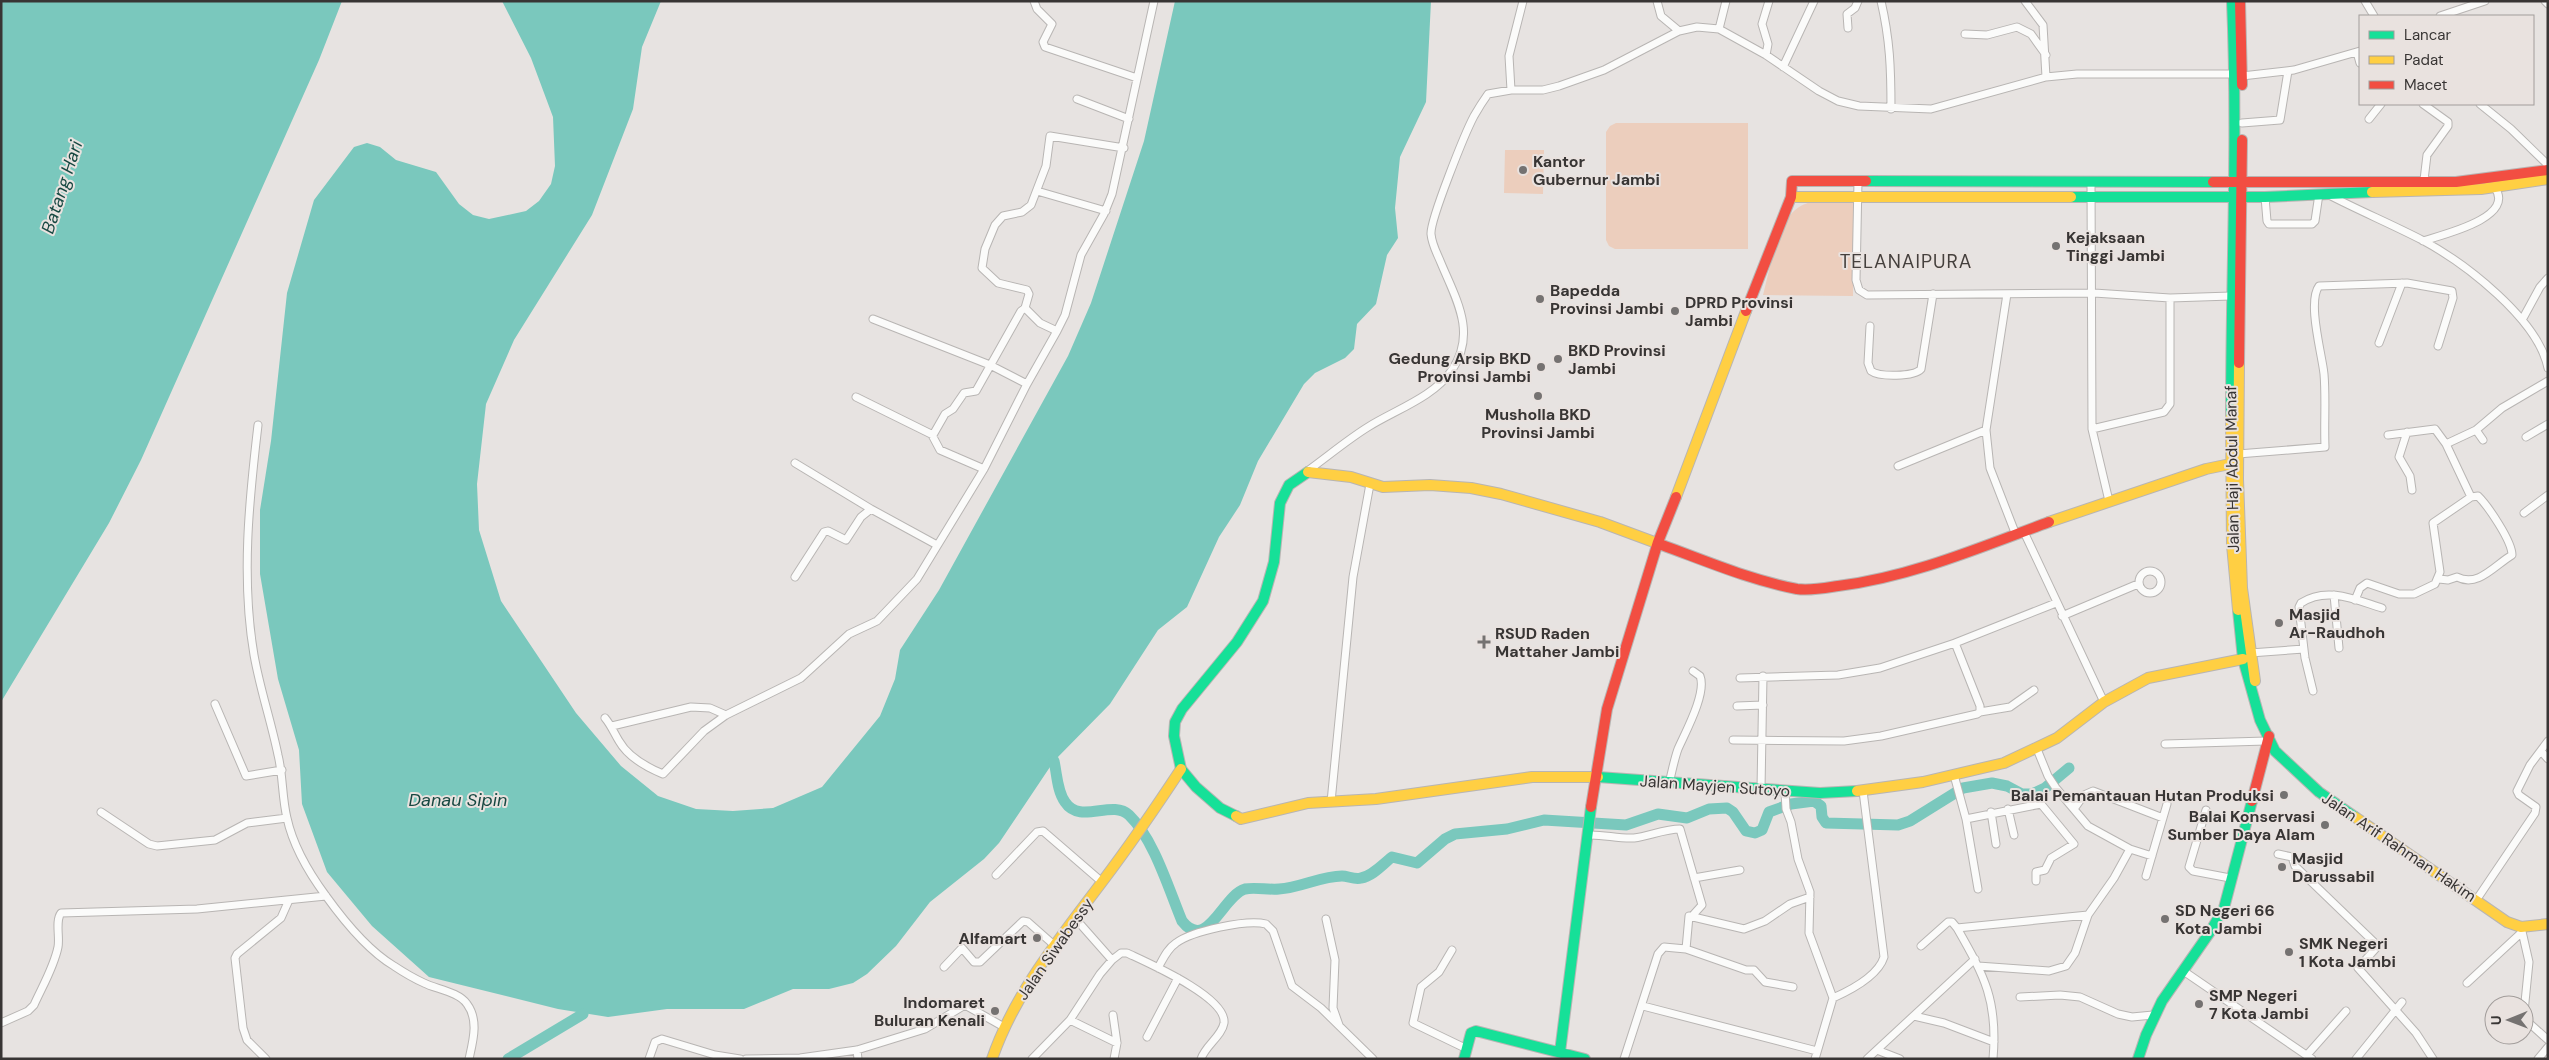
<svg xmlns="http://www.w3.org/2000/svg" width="2549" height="1060" font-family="'DM Sans',sans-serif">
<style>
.green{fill:#eccebd}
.water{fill:#7ac8bd}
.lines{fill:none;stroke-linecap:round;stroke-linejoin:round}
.river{stroke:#7ac8bd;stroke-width:11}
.street-casing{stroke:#b8b5b3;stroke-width:9}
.fast-casing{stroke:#b8b5b3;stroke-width:12}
.slow-casing{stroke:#b8b5b3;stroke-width:12}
.jam-casing{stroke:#b8b5b3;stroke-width:12}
.street{stroke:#fbfbfa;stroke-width:7}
.fast{stroke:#16e098;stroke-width:10}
.slow{stroke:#ffcf43;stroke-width:10}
.jam{stroke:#f24e42;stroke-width:10}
.poi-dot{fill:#757271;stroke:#e9e2df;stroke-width:2}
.labels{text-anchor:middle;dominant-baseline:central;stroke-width:4;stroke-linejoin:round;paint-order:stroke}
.poi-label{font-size:16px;font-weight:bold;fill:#383534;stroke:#e9e2df;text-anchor:start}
.street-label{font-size:16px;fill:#383534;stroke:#e9e2df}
.water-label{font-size:18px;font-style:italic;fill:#174842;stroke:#e9e2df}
.quarter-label{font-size:19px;letter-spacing:1px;fill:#45403d;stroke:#e9e2df}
</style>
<rect width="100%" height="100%" fill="#e7e3e1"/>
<path class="green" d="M 1616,123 L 1748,123 L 1748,249 L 1615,249 L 1609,246 L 1606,240 L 1606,132 L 1610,126 Z
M 1505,150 L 1544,150 L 1543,194 L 1504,193 Z
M 1815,201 L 1854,202 L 1853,296 L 1763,295 C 1769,273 1777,225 1794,211 C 1800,205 1807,203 1815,201 Z"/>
<path class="water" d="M 1,1 L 342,1 L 319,60 L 141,460 L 109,523 L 1,702 Z
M 502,1 L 661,1 L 642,47 L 633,109 L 592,215 L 514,340 L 486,404 L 477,484 L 479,530 L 501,601 L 576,713 L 621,766 L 658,796 L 696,809 L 733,811 L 773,808 L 822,787 L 880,716 L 895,679 L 900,650 L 939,590 L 1068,356 L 1091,303 L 1144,141 L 1175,1 L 1431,1 L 1426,102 L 1400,157 L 1395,208 L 1398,238 L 1387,255 L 1376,304 L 1357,324 L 1354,349 L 1345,358 L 1315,373 L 1304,384 L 1258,461 L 1240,505 L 1219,537 L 1187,607 L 1158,630 L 1110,704 L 1054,761 L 999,843 L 984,859 L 930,902 L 896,946 L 867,974 L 853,983 L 829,989 L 793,989 L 744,1009 L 667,1009 L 608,1017 L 558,1009 L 429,977 L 372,926 L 327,872 L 302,804 L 299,750 L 278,679 L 260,574 L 260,510 L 271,441 L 287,293 L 314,200 L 354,147 L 367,143 L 380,147 L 396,160 L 436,172 L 459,204 L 473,215 L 489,219 L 526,211 L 539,201 L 551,184 L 555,166 L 553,117 L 531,58 Z"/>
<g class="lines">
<path class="river" d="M 1054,761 C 1057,774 1057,791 1065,802 C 1080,825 1112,799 1129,815 C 1154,839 1169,890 1182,921 C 1207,953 1223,895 1245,889 C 1255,887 1268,890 1279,889 C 1300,888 1321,876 1342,876 C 1348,876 1355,880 1361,878 C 1373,876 1383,864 1392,857 L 1417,863 L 1445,839 L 1455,834 L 1507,829 L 1544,820 L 1626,825 L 1658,814 L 1687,818 L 1709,809 L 1727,808 L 1733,812 L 1746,831 L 1755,833 L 1762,830 L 1769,812 L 1791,804 L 1814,801 L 1821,806 L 1822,817 L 1826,823 L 1898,825 L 1910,821 L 1963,788 L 1992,783 L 2007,786 L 2022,794 L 2032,794 L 2045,788 L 2069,768
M 508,1059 L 583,1014"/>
<g class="street-casing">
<path id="street" d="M 1034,1 L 1037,9 L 1052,24 L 1043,42 L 1045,47 L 1137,78
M 1657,1 L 1661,16 L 1679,31
M 1881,1 C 1890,40 1891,69 1891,109
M 2025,1 L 2043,25 L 2046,77
M 2365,1 L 2374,16
M 2545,1 L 2548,4
M 2440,16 L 2485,1
M 1848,28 L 1847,14 L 1855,8 L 1858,1
M 1719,29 L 1726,1
M 1965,34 L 1987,35 L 2017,27 L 2031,34 L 2046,55
M 2357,52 L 2360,63
M 1766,55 L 1768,44 L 1762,24 L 1769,1
M 1783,67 L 1814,1
M 2242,76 L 2294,70 L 2360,51
M 1511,90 L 1509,56 L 1523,1
M 1077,99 L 1129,119
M 2423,104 L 2448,122 L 2448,126 L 2427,155 L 2424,180
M 2480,104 L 2511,129 L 2548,165
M 2369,119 L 2381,104
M 2242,123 L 2280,120 L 2288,71
M 1858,181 L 1856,280 L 1859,290 L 1867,295 L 2094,293 L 2170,298 L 2231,296
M 2091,181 L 2092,429 L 2109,501
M 1037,191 L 1106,211
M 2329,195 C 2360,211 2391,224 2422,240 C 2465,263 2538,319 2548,368
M 2265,197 L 2267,221 L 2269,224 L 2312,224 L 2315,221 L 2319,194
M 2423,241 C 2441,235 2516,218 2495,188
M 2007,294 L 1986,430 L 1990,468 L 2016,535
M 1025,308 L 1029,294 L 1027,290 L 998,283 L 982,268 L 985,249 L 995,225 L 1003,216 L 1022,212 L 1031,205 L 1046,166 L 1050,136 L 1124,148
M 873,319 L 990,365 L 1027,384
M 2522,320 L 2540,287 L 2548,278
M 1870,326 L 1868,363 L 1871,371 C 1879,377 1914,377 1921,369 L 1933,294
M 2379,343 L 2402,283
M 856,397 L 933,435 L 945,414 L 953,409 L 964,393 L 976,391 L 1021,311 L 1025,308 L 1040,323 L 1057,331
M 258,425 C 249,501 241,579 254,655 C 260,689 271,721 278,755 C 283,775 282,798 287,818 C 293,846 309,873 326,896 C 344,921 367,950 394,966 C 403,972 413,978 424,983 C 436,989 459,992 467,1004 C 479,1020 473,1041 469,1059
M 2092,429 L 2164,412 L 2170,404 L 2170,298
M 2476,430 L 2483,440
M 2407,432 L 2399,457 L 2410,476 L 2412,490
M 932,435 L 940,450 L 984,469
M 2388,435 L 2435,429 L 2446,444
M 2526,437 L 2548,424
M 2238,454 L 2325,447 C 2324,423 2326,398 2324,374 C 2322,354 2307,302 2319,286 L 2407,283 L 2452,291 L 2453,298 L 2438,346
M 795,463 L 871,509 L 937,545
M 1898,466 L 1986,430
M 1306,472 C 1327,457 1347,440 1368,427 C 1395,410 1434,397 1452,370 C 1477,333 1456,299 1441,263 C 1437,253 1432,245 1431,234 C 1430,220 1465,133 1474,116 C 1478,109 1483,101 1488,94 L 1511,90 L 1543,90 L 1559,86 L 1604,70 L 1679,31 L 1697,27 L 1719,29 L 1766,55 L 1819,91 L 1838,101 L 1859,106 L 1931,109 L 2046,77 L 2077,74 L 2236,74
M 2471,497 L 2446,444 L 2476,430 L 2502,408 L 2548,381
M 2524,513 L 2548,495
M 2024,532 L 2104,702
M2139 582a11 11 0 1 1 22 0a11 11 0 1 1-22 0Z
M 795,577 L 824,532 L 828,531 L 846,540 L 861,517 L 871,509
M 2334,595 L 2339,648
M 2355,600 L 2360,588 L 2367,583 L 2399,594 L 2414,594 L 2435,584 L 2440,572 L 2433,523 L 2471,497 L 2478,496 C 2488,506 2512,541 2512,555 C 2495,565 2478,588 2457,577 L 2448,580 L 2439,579
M 2062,616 L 2138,584
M 2250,653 L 2304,649
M 1740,678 L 1838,675 L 1880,668 L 1955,643 L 2056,603
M 2313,691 L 2305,658 L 2299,607 L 2301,603 C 2327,586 2356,600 2382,608
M 215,704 L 246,776 L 282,770
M 1737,706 L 1763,705
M 1980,712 L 2010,707 L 2034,690
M 605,718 C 611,725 614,733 619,741 C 628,757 646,767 663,774 L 704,731 L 726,715 L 801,678 L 849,634 L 877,621 L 917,579 L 984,469 L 1027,384 L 1057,331 L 1065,315 L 1081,255 L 1104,214 L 1112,194 L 1154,1
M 612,726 L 691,707 L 710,708 L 726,715
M 1733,740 L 1844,741 L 1881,736 L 1977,714 L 1980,712 L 1980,706 L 1955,643
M 2165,744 L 2266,741
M 2037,749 L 2048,776 L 2056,788 L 2088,826 L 2130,849 L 2152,856
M 2541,751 L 2548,759
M 1954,775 L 1966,819 L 1978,889
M 1669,783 C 1672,772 1674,760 1678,749 C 1685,733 1707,693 1700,676 L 1693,671
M 1761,789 L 1763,676
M 1785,792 L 1786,809 L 1791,822 L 1798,859 L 1810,892 L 1809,933 L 1833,998 L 1815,1059
M 1331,802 L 1353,577 L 1370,484
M 2008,809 L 2014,835
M 2074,809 L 2084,795 L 2093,791 L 2163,818
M 2206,810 L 2189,867 L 2193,871 L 2230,878
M 101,812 L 149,844 L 157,846 L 215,840 L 247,823 L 287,818
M 1991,812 L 1996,844
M 1966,819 L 2041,804 L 2074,844 L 2051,858 L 2045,870 L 2036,872 L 2036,881
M 1587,835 C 1603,834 1618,839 1634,838 C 1649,836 1665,829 1680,829 L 1702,905 L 1693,915
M 2278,854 L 2292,857 L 2295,866 L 2378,946 L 2358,968 L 2416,1033 L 2433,1059
M 996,875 L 1037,832 L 1043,831 L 1102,882
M 2146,876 L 2167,804
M 1694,878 L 1740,870
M 2479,896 L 2535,813 L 2536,807 L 2519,795 L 2517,791 L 2530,765 L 2548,741
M 1074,917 L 1112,960 L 1121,953 L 1127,953 C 1148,963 1227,997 1224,1023 C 1222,1036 1205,1046 1201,1059
M 1326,919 L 1335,960 L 1333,1008 L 1339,1025
M 2521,927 L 2529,962 L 2524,1012 L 2528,1022 L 2548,1040
M 1957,928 L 2088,915
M 1921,946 L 1948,922 L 1952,922 L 1957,928 C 1985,977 1998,1001 1993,1059
M 1686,949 L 1689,916 L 1744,929 L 1765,921 L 1790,904 L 1810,897
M 1452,950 L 1439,972 L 1421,987 L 1413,1023 L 1467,1049
M 1978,966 L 2049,971 L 2066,966 L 2075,953 L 2088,915 L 2114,878 L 2130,849
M 944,967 L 962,948 L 974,962 L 980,962 L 1023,921 L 1028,922 L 1054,945
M 1158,968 C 1163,959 1167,949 1176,943 C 1192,931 1247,919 1266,924 L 1273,931 L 1292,986 L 1321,1008 L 1373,1059
M 2182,970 L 2312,1059
M 2467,983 L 2522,932
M 2020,997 L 2060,995 L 2080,997 L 2118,1014 L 2132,1017 L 2153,1015
M 1833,998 C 1851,990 1878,976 1884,957 L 1863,791
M 1643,1006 L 1817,1051
M 1113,1015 L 1117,1043 L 1114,1059
M 1914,1016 L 1944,1023 L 1994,1042
M 1070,1020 L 1117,1043
M 1,1023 L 28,1011 L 34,1005 C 42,987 54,967 58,947 C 60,937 55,921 61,913 L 197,909 L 326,896
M 1147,1037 L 1178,978
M 857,1050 L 858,1059
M 1877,1050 L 1900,1059
M 2307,1055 L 2346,1011
M 266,1059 L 247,1040 L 243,1028 L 235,958 L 237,954 L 281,918 L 289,900
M 649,1059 L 655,1042 L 662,1039 L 715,1055 L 740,1059
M 746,1059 L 800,1058 L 857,1050 L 925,1029 L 965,1005 L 1004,1027
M 1032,1059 L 1070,1020 L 1100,974 L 1112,960
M 1624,1059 L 1658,954 L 1664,947 L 1686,949 L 1746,970 L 1754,970 L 1765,982 L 1793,987
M 1867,1059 L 1975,959
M 2356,1059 L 2402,1002
M 2538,1059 L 2548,1047"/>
</g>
<g class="fast-casing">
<path id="fast" d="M 1866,181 L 2213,182
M 2071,197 L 2265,197 L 2372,192
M 2231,417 C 2231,278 2238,140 2232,1
M 2238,610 L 2243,659 L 2260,720 L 2275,751 L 2319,792 L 2355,817
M 1598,777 L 1820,793 L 1857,791
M 1236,816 L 1220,808 L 1196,787 L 1181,769 L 1174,736 L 1175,722 L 1182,709 L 1237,642 L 1263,601 L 1274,562 L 1280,503 L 1289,485 L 1308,472
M 1560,1052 L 1591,807
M 1464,1059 L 1471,1033 L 1476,1031 L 1585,1059
M 2138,1059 L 2146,1035 L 2162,1001 L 2210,932 L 2224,908 L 2252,801"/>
</g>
<g class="slow-casing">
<path id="slow" d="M 2372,192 L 2481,189 L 2548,179
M 1791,197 L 2071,197
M 2239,363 L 2238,479 L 2242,588 L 2255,681
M 2231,417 L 2232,545 L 2238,610
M 1308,472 L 1351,477 L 1383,487 L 1430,485 L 1471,488 L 1501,494 L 1600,522 L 1662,545
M 1676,497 L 1746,311
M 2049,522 L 2206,469 L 2230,464
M 1857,791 L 1923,782 L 2004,763 L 2057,738 L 2104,702 L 2148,678 L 2243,659
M 1236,816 L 1241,819 L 1308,803 L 1376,799 L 1532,777 L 1598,777
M 2355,817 L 2507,922 L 2521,927 L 2548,924
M 992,1059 C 1015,992 1060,938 1102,882 C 1130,845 1156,807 1181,769"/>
</g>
<g class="jam-casing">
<path id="jam" d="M 2240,1 L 2242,85
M 2213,182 L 2456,182 L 2548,170
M 1746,311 L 1791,197 L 1792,181 L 1866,181
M 2239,363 L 2242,140
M 1662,545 C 1706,561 1750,580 1797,589 C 1810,591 1825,588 1838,586 C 1911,577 1981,547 2049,522
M 2252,801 L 2269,736
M 1591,807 L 1607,709 L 1658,542 L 1676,497"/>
</g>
<use href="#street" class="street"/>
<use href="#fast" class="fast"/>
<use href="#slow" class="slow"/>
<use href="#jam" class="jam"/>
</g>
<g class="poi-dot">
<circle cx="1523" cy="170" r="5"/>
<circle cx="2056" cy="246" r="5"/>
<circle cx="1540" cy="299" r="5"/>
<circle cx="1675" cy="311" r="5"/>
<circle cx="1558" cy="359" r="5"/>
<circle cx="1541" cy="367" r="5"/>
<circle cx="1538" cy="396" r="5"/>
<circle cx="2279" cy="623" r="5"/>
<path d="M1481.5 634.5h5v5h5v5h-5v5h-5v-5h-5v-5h5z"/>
<circle cx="2284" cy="795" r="5"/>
<circle cx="2325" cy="825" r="5"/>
<circle cx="2282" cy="867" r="5"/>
<circle cx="2165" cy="919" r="5"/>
<circle cx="1037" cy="938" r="5"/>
<circle cx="2289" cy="952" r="5"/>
<circle cx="2199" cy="1004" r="5"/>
<circle cx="995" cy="1011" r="5"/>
</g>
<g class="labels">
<g class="poi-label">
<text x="1533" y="161">Kantor<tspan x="1533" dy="18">Gubernur Jambi</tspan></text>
<text x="2066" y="237">Kejaksaan<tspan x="2066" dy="18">Tinggi Jambi</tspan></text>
<text x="1550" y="290">Bapedda<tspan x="1550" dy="18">Provinsi Jambi</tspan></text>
<text x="1685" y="302">DPRD Provinsi<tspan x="1685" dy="18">Jambi</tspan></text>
<text x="1568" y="350">BKD Provinsi<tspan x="1568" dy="18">Jambi</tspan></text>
<text x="1531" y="358" text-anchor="end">Gedung Arsip BKD<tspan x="1531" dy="18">Provinsi Jambi</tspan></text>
<text x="1538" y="414" text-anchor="middle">Musholla BKD<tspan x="1538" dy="18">Provinsi Jambi</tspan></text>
<text x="2289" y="614">Masjid<tspan x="2289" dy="18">Ar-Raudhoh</tspan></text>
<text x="1495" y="633">RSUD Raden<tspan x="1495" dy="18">Mattaher Jambi</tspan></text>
<text x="2274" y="795" text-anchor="end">Balai Pemantauan Hutan Produksi</text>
<text x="2315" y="816" text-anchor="end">Balai Konservasi<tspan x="2315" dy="18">Sumber Daya Alam</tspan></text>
<text x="2292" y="858">Masjid<tspan x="2292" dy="18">Darussabil</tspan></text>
<text x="2175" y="910">SD Negeri 66<tspan x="2175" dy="18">Kota Jambi</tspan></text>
<text x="1027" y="938" text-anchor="end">Alfamart</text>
<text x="2299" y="943">SMK Negeri<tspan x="2299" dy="18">1 Kota Jambi</tspan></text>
<text x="2209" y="995">SMP Negeri<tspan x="2209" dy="18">7 Kota Jambi</tspan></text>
<text x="985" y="1002" text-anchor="end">Indomaret<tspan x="985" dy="18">Buluran Kenali</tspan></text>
</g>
<g class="street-label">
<text transform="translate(2232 469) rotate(-91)">Jalan Haji Abdul Manaf</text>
<text transform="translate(1715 786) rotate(4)">Jalan Mayjen Sutoyo</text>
<text transform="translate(2399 847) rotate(34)">Jalan Arif Rahman Hakim</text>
<text transform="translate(1055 949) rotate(-55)">Jalan Siwabessy</text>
</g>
<g class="water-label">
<text transform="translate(62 187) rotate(-72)">Batang Hari</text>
<text x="458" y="800">Danau Sipin</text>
</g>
<g class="quarter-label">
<text x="1906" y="261">TELANAIPURA</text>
</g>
</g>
<rect width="2549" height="1060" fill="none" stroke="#383534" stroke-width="5"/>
<rect x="2359" y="15" width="175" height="90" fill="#e9e2df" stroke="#a29d9b"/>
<rect x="2369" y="31" width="25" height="8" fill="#16e098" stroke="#a29d9b"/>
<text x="2404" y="40" font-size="15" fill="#383534">Lancar</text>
<rect x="2369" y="56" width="25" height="8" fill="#ffcf43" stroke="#a29d9b"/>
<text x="2404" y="65" font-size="15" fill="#383534">Padat</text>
<rect x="2369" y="81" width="25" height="8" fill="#f24e42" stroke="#a29d9b"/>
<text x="2404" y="90" font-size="15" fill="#383534">Macet</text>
<g transform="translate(2509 1020) rotate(269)"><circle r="24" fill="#e9e2df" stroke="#a29d9b"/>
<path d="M0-4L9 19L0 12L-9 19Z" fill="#757271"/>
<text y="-8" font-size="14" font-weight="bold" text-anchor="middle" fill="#383534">U</text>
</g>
</svg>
